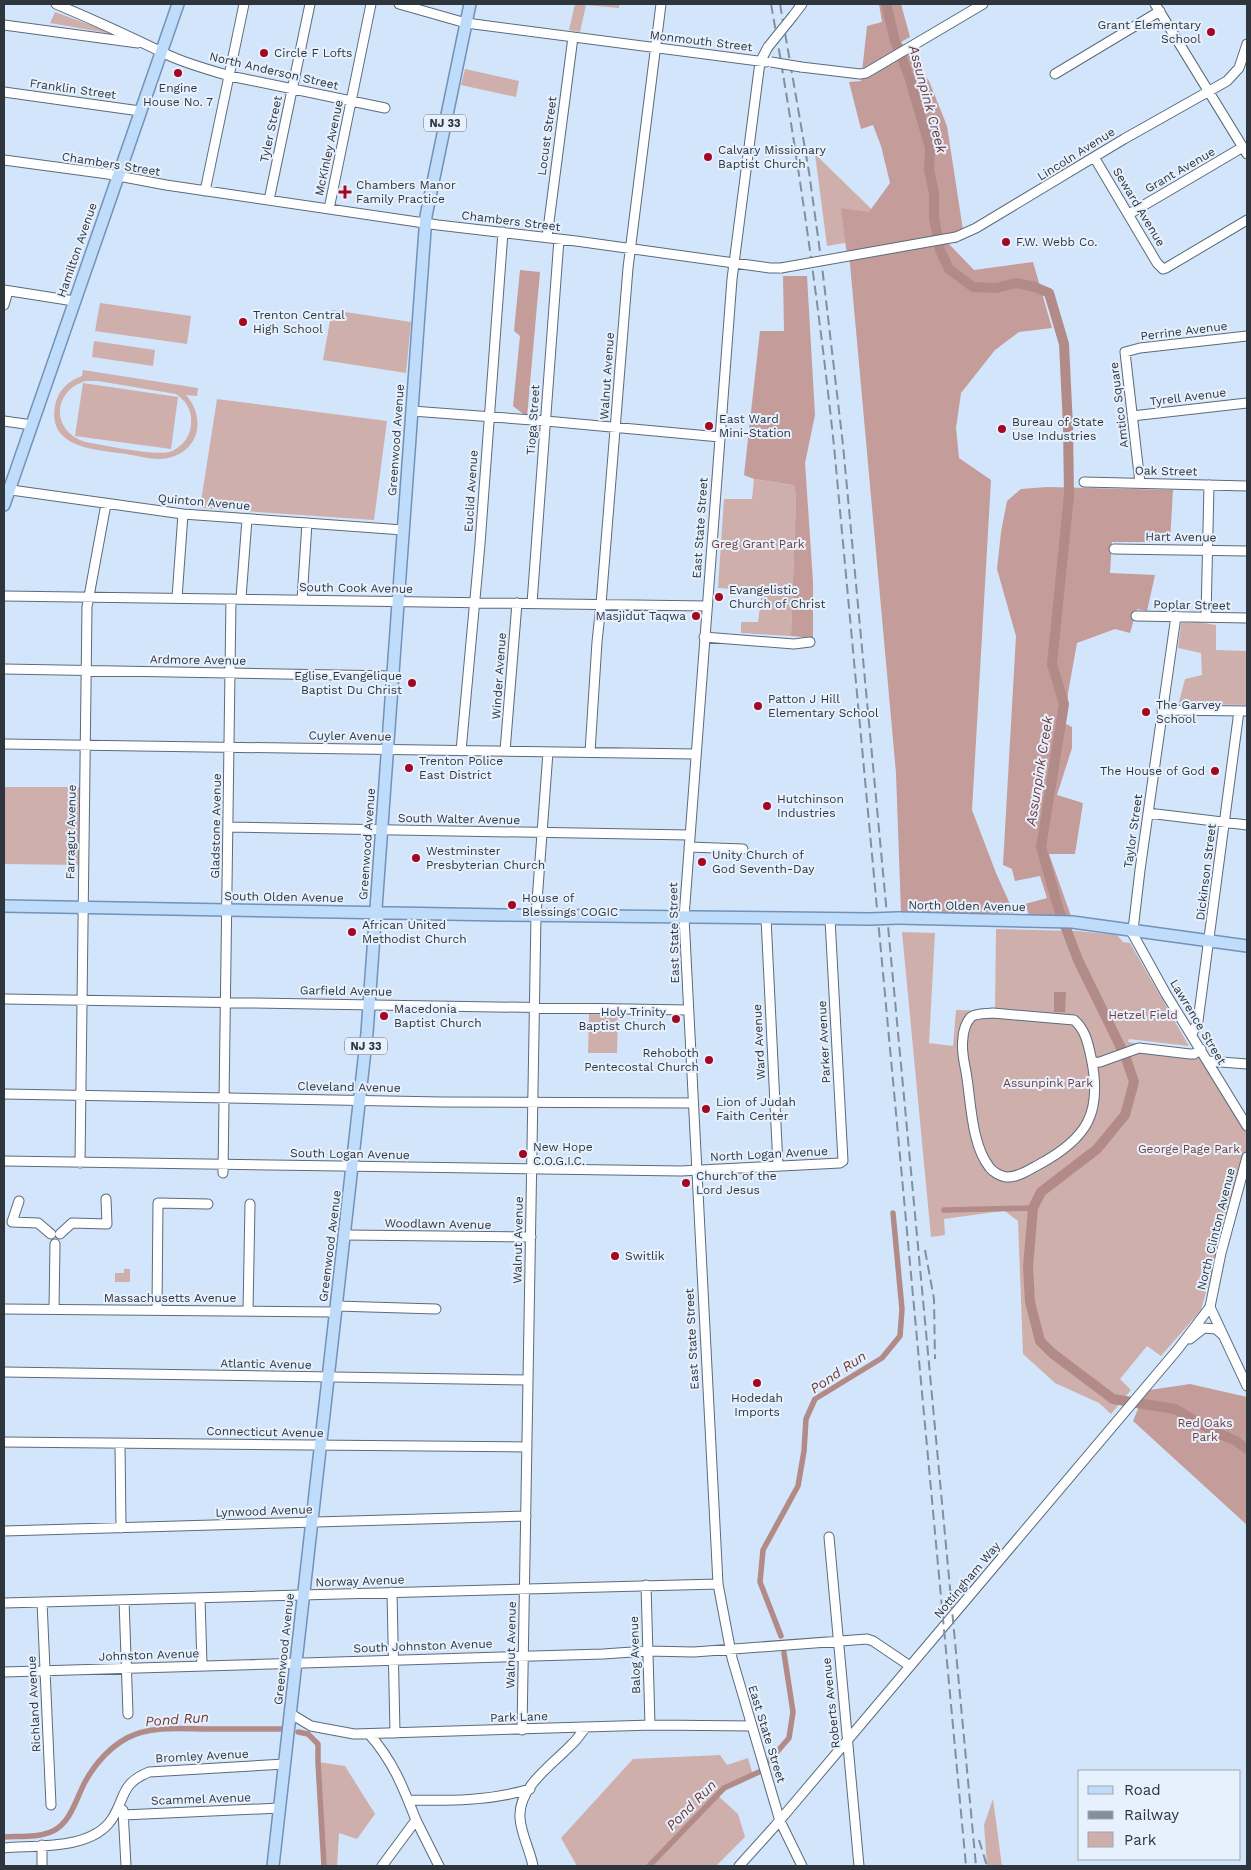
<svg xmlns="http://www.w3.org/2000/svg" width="1251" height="1870" font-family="'Work Sans',sans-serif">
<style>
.green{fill:#cfafac;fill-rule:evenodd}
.forest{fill:#c49c9a}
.water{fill:#b28b89}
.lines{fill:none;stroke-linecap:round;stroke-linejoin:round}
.canal{stroke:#b28b89;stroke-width:5.5}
.river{stroke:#b28b89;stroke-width:10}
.minor-casing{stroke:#5b6b7d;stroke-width:11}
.major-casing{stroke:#7292b7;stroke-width:14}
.minor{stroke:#fff;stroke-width:9}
.major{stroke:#c0dcfb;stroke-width:11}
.rail{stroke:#828f9e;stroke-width:2;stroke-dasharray:10 5;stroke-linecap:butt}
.minor-bridge-casing{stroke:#5b6b7d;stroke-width:11;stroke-linecap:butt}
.major-bridge-casing{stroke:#7292b7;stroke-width:14;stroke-linecap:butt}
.minor-bridge{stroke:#fff;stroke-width:9}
.major-bridge{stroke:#c0dcfb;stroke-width:11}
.poi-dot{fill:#a30721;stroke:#e7f1fe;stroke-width:2}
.labels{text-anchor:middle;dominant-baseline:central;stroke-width:4;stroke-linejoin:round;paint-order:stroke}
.shield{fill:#e7f1fe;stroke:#666d77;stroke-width:1}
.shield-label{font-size:11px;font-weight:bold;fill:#2e353d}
.poi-label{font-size:12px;fill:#2e353d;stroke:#e7f1fe;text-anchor:start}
.street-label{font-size:12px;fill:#2e353d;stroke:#e7f1fe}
.park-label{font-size:12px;fill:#753d3b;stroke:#e7f1fe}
.water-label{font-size:14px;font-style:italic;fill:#703938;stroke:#e7f1fe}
</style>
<rect width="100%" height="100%" fill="#d3e5fa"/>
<path class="green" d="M 575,4 L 619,4 L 619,8 L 586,5 L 580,32 L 569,30 Z
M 55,12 L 112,33 L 113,34 L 50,23 Z
M 465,69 L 519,81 L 516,97 L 461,85 Z
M 815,154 L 897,234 L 827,246 Z
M 100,303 L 191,316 L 187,344 L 95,331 Z
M 332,310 L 411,322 L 406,373 L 323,360 Z
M 94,341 L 155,350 L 153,366 L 92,357 Z
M 83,370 L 198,388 L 197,396 L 186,395 C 206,417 200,451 168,458 C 155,461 140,456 126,454 C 98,450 47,449 55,406 C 58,390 68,381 82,376 ZM 85,381 L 98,381 L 176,394 C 186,401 192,410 191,423 C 191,436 182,448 169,452 C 153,456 104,445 85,442 C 51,431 52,392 85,381 Z
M 83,383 L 178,397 L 171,449 L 75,436 Z
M 217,399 L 387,421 L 374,520 L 200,508 Z
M 754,479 L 794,485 L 796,497 L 791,636 L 741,633 L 741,622 L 758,622 L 762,591 L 718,588 L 724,499 L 752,499 Z
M 1198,622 L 1216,625 L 1216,650 L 1247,651 L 1247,705 L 1186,704 L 1179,702 L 1185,679 L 1202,675 L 1201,653 L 1178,648 L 1181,623 Z
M 4,787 L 80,787 L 79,865 L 4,864 Z
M 996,929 L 1077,931 L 1117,935 L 1123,942 L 1130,943 L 1189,1046 L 1129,1039 L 1128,1042 L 1203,1053 L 1247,1118 L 1247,1157 L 1224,1228 L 1201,1310 L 1161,1356 L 1147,1346 L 1120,1379 L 1131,1390 L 1111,1414 L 1099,1403 L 1055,1383 L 1023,1354 L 1018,1221 L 1001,1208 L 1002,1211 L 944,1219 L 945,1235 L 931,1237 L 902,932 L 935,933 L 929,1043 L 953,1046 L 956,1010 L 995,1011 Z
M 589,1014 L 618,1015 L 617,1053 L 588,1053 Z
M 124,1269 L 130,1269 L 130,1282 L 115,1282 L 115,1273 L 124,1273 Z
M 720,1755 L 727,1765 L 748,1758 L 753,1775 L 715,1793 L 738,1814 L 745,1837 L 716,1866 L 577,1866 L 561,1838 L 633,1759 Z
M 318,1762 L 345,1766 L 375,1814 L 357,1839 L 339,1833 L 337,1866 L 322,1866 Z
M 993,1799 L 1002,1866 L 987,1866 L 984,1825 Z"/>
<path class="forest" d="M 879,4 L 901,4 L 910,37 L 901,42 L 929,81 L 947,126 L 963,230 L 948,234 L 950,239 L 949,244 L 974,270 L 1033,262 L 1052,328 L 1019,332 L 995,350 L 961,393 L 956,428 L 959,458 L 991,480 L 972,810 L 996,873 L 1014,913 L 901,913 L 896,773 L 850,264 L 846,248 L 841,208 L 869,212 L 890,183 L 881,146 L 873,125 L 861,129 L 849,82 L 861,81 L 867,26 L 882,22 Z
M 520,270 L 540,272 L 527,417 L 513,406 L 520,336 L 514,331 Z
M 783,276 L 807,276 L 815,415 L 805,463 L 813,581 L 813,638 L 791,636 L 796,497 L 794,485 L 754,479 L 744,475 L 760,331 L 784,331 Z
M 1047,487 L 1173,490 L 1170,542 L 1112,542 L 1110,573 L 1155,575 L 1147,611 L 1137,609 L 1130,633 L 1115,629 L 1077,643 L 1068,693 L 1066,724 L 1072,727 L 1072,748 L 1057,795 L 1083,803 L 1075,854 L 1049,854 L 1071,916 L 1029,915 L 1025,904 L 1047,898 L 1040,876 L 1015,881 L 1012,869 L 1003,865 L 1016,636 L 997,569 L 1001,532 L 1007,501 L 1021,489 Z
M 1190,1384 L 1247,1397 L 1247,1525 L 1133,1421 L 1138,1409 L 1134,1401 L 1143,1391 Z"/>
<path class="water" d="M 1054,992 L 1066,992 L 1065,1012 L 1054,1012 Z"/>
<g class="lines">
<path class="canal" d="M 944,1210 L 1033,1208
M 781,1636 L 760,1582 L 763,1550 L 798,1486 L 804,1451 L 806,1419 L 815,1399 L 882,1358 L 900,1336 L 902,1309 L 893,1213
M 298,1732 L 308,1734 L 318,1744 L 318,1762 L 324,1866
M 769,1761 L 789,1738 L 793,1712 L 784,1653
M 4,1837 C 19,1836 38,1838 53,1831 C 71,1822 76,1799 85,1782 C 95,1764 109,1748 127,1738 C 150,1725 183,1729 209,1729 C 233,1729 257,1729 281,1729
M 649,1866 L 724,1788 L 759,1772"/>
<path class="river" d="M 886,4 L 895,41 L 909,76 L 930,148 L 929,169 L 934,193 L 934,218 L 940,250 L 949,269 L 973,287 L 996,288 L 1016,283 L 1035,287 L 1049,293 L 1064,344 L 1068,426 L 1069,495 L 1052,664 L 1064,704 L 1041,847 L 1059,910 L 1078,960 L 1126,1058 L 1134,1082 L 1125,1115 L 1097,1149 L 1041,1192 L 1033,1208 L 1028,1267 L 1030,1302 L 1040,1341 L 1052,1353 L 1113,1399 L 1175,1409 L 1213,1431 L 1236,1441 L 1247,1449"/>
<g class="minor-casing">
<path id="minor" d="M 56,4 C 94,20 131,37 168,55 C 187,64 210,70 230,76 L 385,108
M 399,4 L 466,23 L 766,62
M 1155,4 L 1247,154
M 793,16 L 802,4
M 4,25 L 138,43
M 768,47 L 760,62 L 757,85 L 732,279 L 684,917 L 718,1584 L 732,1658 L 752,1726 L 780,1821 L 802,1866
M 801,67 L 860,74 L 866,73 L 983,4
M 1055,74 L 1160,11
M 4,92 L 140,111
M 1094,157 L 1157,263 L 1163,269 L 1166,268 L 1247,220
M 4,160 L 108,174 L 166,185 L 438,225 L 576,241 L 770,268 L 781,268
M 205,191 L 244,4
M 269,200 L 310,4
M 329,209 L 371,4
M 1129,214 L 1243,147
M 547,237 L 573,37
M 956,237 L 976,228 L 1124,139 L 1227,81 L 1239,68 L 1247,44
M 4,290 L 74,301
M 4,305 L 8,291
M 412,411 L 546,421 L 720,437
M 1132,416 L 1247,403
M 4,421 L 32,425
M 1084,482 L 1247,486
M 1140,483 L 1125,352 L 1140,348 L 1247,336
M 4,489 L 183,514 L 403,530
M 1114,549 L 1247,551
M 4,596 L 707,606
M 177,598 L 183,514
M 241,598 L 247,519
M 302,600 L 307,523
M 532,603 L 559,239
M 1136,616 L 1247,618
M 1206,617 L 1209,485
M 704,637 L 794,644 L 810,642
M 4,669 L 393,676
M 1162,710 L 1247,711
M 4,744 L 695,754
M 461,751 L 480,544 L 503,232
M 505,751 L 517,603
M 590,752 L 597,642 L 601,604 L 628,268 L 661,4
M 1148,813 L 1247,825
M 229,827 L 689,835
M 689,847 L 743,849
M 766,918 L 778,1166
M 1130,929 L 1166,994 L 1247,1126
M 1133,930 L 1140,870 L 1176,616
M 4,999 L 688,1010
M 993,1013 L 1074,1020 C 1085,1029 1088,1043 1091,1057 C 1103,1113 1087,1139 1038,1165 C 1029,1170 1017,1178 1006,1177 C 1000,1176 993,1172 990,1168 C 971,1145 971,1100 966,1072 C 964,1061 961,1050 963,1038 C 963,1032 966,1022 971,1017 C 976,1013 987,1014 993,1013 Z
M 1192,1034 L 1198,1021 L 1239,711
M 1208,1061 L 1247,1064
M 1092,1063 L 1100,1062 L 1139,1048 L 1190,1054 L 1194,1054 L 1201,1049
M 4,1094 L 442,1102 L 693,1103
M 4,1161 L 681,1171 L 840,1163 L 843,1161 L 830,919
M 80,1163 L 87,607 L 106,504
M 223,1173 L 231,599
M 19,1201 L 12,1222 L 38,1223 L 51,1234
M 60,1234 L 72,1223 L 107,1224 L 106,1199
M 345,1235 L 531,1237
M 336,1306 L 436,1309
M 1210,1307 L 1247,1386
M 4,1309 L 336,1312
M 54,1309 L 55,1244
M 157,1310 L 158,1203 L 208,1204
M 248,1311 L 250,1204
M 1190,1339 L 1204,1328 L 1216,1329 L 1223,1335
M 4,1372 L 528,1380
M 4,1442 L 527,1447
M 120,1444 L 121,1528
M 4,1531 L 526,1516
M 829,1537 L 859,1866
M 646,1585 L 650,1725
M 392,1592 L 395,1733
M 200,1598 L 202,1665
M 124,1600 L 128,1714
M 42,1602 L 51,1805
M 4,1603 L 718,1584
M 4,1672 L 603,1654 L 647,1651 L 694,1652 L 867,1639 L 873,1641 L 910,1666
M 291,1714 L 311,1726 L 354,1734 L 653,1725 L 752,1726
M 522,1730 L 536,915 L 548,752
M 369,1734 C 393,1761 403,1787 416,1820 L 382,1866
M 408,1800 C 449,1801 490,1801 530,1789
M 123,1810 L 126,1866
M 123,1815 L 280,1808
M 416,1820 L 439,1866
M 42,1845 L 42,1866
M 4,1848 C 37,1845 92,1850 112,1819 C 126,1797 120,1784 149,1772 L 285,1764
M 533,1866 C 530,1850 521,1834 520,1818 C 518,1787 552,1765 571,1745 C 577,1740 581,1733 586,1727
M 739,1866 L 775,1826 L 1178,1349 L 1210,1307 L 1221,1253 L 1247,1157"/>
</g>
<g class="major-casing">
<path id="major" d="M 4,505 L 178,4
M 4,906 L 502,915 L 870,919
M 898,918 L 1072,922 L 1247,946
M 273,1866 L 367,1033 L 426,216 L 470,4"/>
</g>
<use href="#minor" class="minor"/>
<use href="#major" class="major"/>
<path class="rail" d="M 771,4 C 797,151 818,297 834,446 L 966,1866
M 780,4 L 809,172 L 822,266 L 843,445 L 976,1866
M 925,1250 L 934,1299 L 935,1359
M 979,1840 L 987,1866"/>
<g class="minor-bridge-casing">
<path id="minor-bridge" d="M 768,47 L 793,16
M 771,62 L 801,67
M 781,268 L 956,237"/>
</g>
<g class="major-bridge-casing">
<path id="major-bridge" d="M 870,919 L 898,918"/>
</g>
<use href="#minor-bridge" class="minor-bridge"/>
<use href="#major-bridge" class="major-bridge"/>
</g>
<g class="poi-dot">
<circle cx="1211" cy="32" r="5"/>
<circle cx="264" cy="53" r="5"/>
<circle cx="178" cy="73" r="5"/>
<circle cx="708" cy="157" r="5"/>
<path d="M342.5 184.5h5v5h5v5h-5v5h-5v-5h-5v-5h5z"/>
<circle cx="1006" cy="242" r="5"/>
<circle cx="243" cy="322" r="5"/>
<circle cx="709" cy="426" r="5"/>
<circle cx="1002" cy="429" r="5"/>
<circle cx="719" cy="597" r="5"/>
<circle cx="696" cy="616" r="5"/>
<circle cx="412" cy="683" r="5"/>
<circle cx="758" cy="706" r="5"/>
<circle cx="1146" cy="712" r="5"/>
<circle cx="409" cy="768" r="5"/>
<circle cx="1215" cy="771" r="5"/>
<circle cx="767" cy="806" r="5"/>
<circle cx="416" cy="858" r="5"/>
<circle cx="702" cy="862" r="5"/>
<circle cx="512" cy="905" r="5"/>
<circle cx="352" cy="932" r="5"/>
<circle cx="384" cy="1016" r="5"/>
<circle cx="676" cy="1019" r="5"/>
<circle cx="709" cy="1060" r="5"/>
<circle cx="706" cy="1109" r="5"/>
<circle cx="523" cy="1154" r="5"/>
<circle cx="686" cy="1183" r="5"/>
<circle cx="615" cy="1256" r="5"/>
<circle cx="757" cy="1383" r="5"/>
</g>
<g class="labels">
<g class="shield">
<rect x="424" y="114.5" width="42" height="17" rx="4"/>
<rect x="345" y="1037.5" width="42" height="17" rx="4"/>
</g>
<g class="shield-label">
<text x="445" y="123">NJ 33</text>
<text x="366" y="1046">NJ 33</text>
</g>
<g class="poi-label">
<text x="1201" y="25" text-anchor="end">Grant Elementary<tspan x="1201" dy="14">School</tspan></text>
<text x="274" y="53">Circle F Lofts</text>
<text x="178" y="88" text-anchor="middle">Engine<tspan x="178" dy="14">House No. 7</tspan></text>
<text x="718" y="150">Calvary Missionary<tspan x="718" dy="14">Baptist Church</tspan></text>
<text x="356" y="185">Chambers Manor<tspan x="356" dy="14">Family Practice</tspan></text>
<text x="1016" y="242">F.W. Webb Co.</text>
<text x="253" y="315">Trenton Central<tspan x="253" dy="14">High School</tspan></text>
<text x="719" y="419">East Ward<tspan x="719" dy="14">Mini-Station</tspan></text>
<text x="1012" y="422">Bureau of State<tspan x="1012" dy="14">Use Industries</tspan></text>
<text x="729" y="590">Evangelistic<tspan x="729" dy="14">Church of Christ</tspan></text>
<text x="686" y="616" text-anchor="end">Masjidut Taqwa</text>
<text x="402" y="676" text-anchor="end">Eglise Evangelique<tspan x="402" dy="14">Baptist Du Christ</tspan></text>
<text x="768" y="699">Patton J Hill<tspan x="768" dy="14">Elementary School</tspan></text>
<text x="1156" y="705">The Garvey<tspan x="1156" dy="14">School</tspan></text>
<text x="419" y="761">Trenton Police<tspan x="419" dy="14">East District</tspan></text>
<text x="1205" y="771" text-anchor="end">The House of God</text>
<text x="777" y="799">Hutchinson<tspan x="777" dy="14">Industries</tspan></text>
<text x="426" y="851">Westminster<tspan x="426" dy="14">Presbyterian Church</tspan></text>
<text x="712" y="855">Unity Church of<tspan x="712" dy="14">God Seventh-Day</tspan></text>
<text x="522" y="898">House of<tspan x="522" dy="14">Blessings COGIC</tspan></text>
<text x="362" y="925">African United<tspan x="362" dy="14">Methodist Church</tspan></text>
<text x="394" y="1009">Macedonia<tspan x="394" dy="14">Baptist Church</tspan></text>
<text x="666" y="1012" text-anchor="end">Holy Trinity<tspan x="666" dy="14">Baptist Church</tspan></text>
<text x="699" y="1053" text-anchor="end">Rehoboth<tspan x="699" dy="14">Pentecostal Church</tspan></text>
<text x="716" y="1102">Lion of Judah<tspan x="716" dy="14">Faith Center</tspan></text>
<text x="533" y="1147">New Hope<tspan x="533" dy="14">C.O.G.I.C.</tspan></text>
<text x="696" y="1176">Church of the<tspan x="696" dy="14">Lord Jesus</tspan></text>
<text x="625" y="1256">Switlik</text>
<text x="757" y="1398" text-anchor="middle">Hodedah<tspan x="757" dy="14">Imports</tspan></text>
</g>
<g class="street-label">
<text transform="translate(701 41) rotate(7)">Monmouth Street</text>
<text transform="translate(274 71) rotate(13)">North Anderson Street</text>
<text transform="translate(73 89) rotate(8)">Franklin Street</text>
<text transform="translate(271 129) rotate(-78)">Tyler Street</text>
<text transform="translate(547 136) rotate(-82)">Locust Street</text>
<text transform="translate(329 148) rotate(-78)">McKinley Avenue</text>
<text transform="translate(1076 154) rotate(-32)">Lincoln Avenue</text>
<text transform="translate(111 164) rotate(9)">Chambers Street</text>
<text transform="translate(1180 170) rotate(-30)">Grant Avenue</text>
<text transform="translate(1139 207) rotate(59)">Seward Avenue</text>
<text transform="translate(511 221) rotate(7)">Chambers Street</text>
<text transform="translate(77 250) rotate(-71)">Hamilton Avenue</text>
<text transform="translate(1184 331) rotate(-7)">Perrine Avenue</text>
<text transform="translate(607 376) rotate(-86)">Walnut Avenue</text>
<text transform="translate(1188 397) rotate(-7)">Tyrell Avenue</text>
<text transform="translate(1119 405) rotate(-97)">Amtico Square</text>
<text transform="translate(533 420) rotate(-86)">Tioga Street</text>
<text transform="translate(396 440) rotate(-86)">Greenwood Avenue</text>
<text transform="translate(1166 471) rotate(1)">Oak Street</text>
<text transform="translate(471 491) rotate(-86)">Euclid Avenue</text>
<text transform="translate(204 502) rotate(5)">Quinton Avenue</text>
<text transform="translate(700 528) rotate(-86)">East State Street</text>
<text transform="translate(1181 537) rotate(1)">Hart Avenue</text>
<text transform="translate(356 588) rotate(1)">South Cook Avenue</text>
<text transform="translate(1192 605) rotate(1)">Poplar Street</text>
<text transform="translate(198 660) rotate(1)">Ardmore Avenue</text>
<text transform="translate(499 676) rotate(-86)">Winder Avenue</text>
<text transform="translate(350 736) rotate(1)">Cuyler Avenue</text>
<text transform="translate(459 819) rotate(1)">South Walter Avenue</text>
<text transform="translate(216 826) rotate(-89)">Gladstone Avenue</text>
<text transform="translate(1133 831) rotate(-82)">Taylor Street</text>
<text transform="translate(71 832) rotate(-89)">Farragut Avenue</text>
<text transform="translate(367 844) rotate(-86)">Greenwood Avenue</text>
<text transform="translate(1206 872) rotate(-83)">Dickinson Street</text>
<text transform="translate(284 897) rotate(1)">South Olden Avenue</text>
<text transform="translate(967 906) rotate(1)">North Olden Avenue</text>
<text transform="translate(674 933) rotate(-91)">East State Street</text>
<text transform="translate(346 991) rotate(1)">Garfield Avenue</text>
<text transform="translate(1198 1022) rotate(59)">Lawrence Street</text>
<text transform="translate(759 1042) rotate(-93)">Ward Avenue</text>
<text transform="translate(824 1042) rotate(-93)">Parker Avenue</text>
<text transform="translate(349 1087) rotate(1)">Cleveland Avenue</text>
<text transform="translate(350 1154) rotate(1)">South Logan Avenue</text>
<text transform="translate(769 1154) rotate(-3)">North Logan Avenue</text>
<text transform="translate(438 1224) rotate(1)">Woodlawn Avenue</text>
<text transform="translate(1216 1229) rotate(-76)">North Clinton Avenue</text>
<text transform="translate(518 1240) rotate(-89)">Walnut Avenue</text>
<text transform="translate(330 1246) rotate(-83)">Greenwood Avenue</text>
<text x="170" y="1298">Massachusetts Avenue</text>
<text transform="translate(692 1339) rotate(-93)">East State Street</text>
<text transform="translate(266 1364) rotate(1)">Atlantic Avenue</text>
<text transform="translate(265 1432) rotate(1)">Connecticut Avenue</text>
<text transform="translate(264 1511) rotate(-2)">Lynwood Avenue</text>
<text transform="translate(967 1580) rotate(-50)">Nottingham Way</text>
<text transform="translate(360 1581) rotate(-2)">Norway Avenue</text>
<text transform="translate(511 1645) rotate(-89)">Walnut Avenue</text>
<text transform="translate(423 1646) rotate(-2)">South Johnston Avenue</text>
<text transform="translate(284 1649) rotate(-84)">Greenwood Avenue</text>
<text transform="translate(149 1655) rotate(-2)">Johnston Avenue</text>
<text transform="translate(635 1655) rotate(-92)">Balog Avenue</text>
<text transform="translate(831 1703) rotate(-96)">Roberts Avenue</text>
<text transform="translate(34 1704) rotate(-93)">Richland Avenue</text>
<text transform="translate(519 1717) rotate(-2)">Park Lane</text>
<text transform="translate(767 1734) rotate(73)">East State Street</text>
<text transform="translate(202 1756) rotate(-3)">Bromley Avenue</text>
<text transform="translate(201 1799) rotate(-2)">Scammel Avenue</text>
</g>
<g class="park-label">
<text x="758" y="544">Greg Grant Park</text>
<text x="1143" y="1015">Hetzel Field</text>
<text x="1048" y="1083">Assunpink Park</text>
<text x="1189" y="1149">George Page Park</text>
<text x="1205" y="1423">Red Oaks<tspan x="1205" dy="14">Park</tspan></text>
</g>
<g class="water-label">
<text transform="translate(928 99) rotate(75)">Assunpink Creek</text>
<text transform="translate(1039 771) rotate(-81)">Assunpink Creek</text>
<text transform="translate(838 1372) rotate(-34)">Pond Run</text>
<text transform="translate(177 1719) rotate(-4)">Pond Run</text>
<text transform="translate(691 1805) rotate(-45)">Pond Run</text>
</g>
</g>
<rect width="1251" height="1870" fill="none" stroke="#2e353d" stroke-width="10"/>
<rect x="1078" y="1770" width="162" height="90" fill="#e7f1fe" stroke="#9da6b1"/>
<rect x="1088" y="1786" width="25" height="8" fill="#c0dcfb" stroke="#9da6b1"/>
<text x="1124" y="1795" font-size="15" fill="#2e353d">Road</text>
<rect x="1088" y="1811" width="25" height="8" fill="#828f9e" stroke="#9da6b1"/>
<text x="1124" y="1820" font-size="15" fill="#2e353d">Railway</text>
<rect x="1088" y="1832" width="25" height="15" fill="#cfafac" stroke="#9da6b1"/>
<text x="1124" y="1845" font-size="15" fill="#2e353d">Park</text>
</svg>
